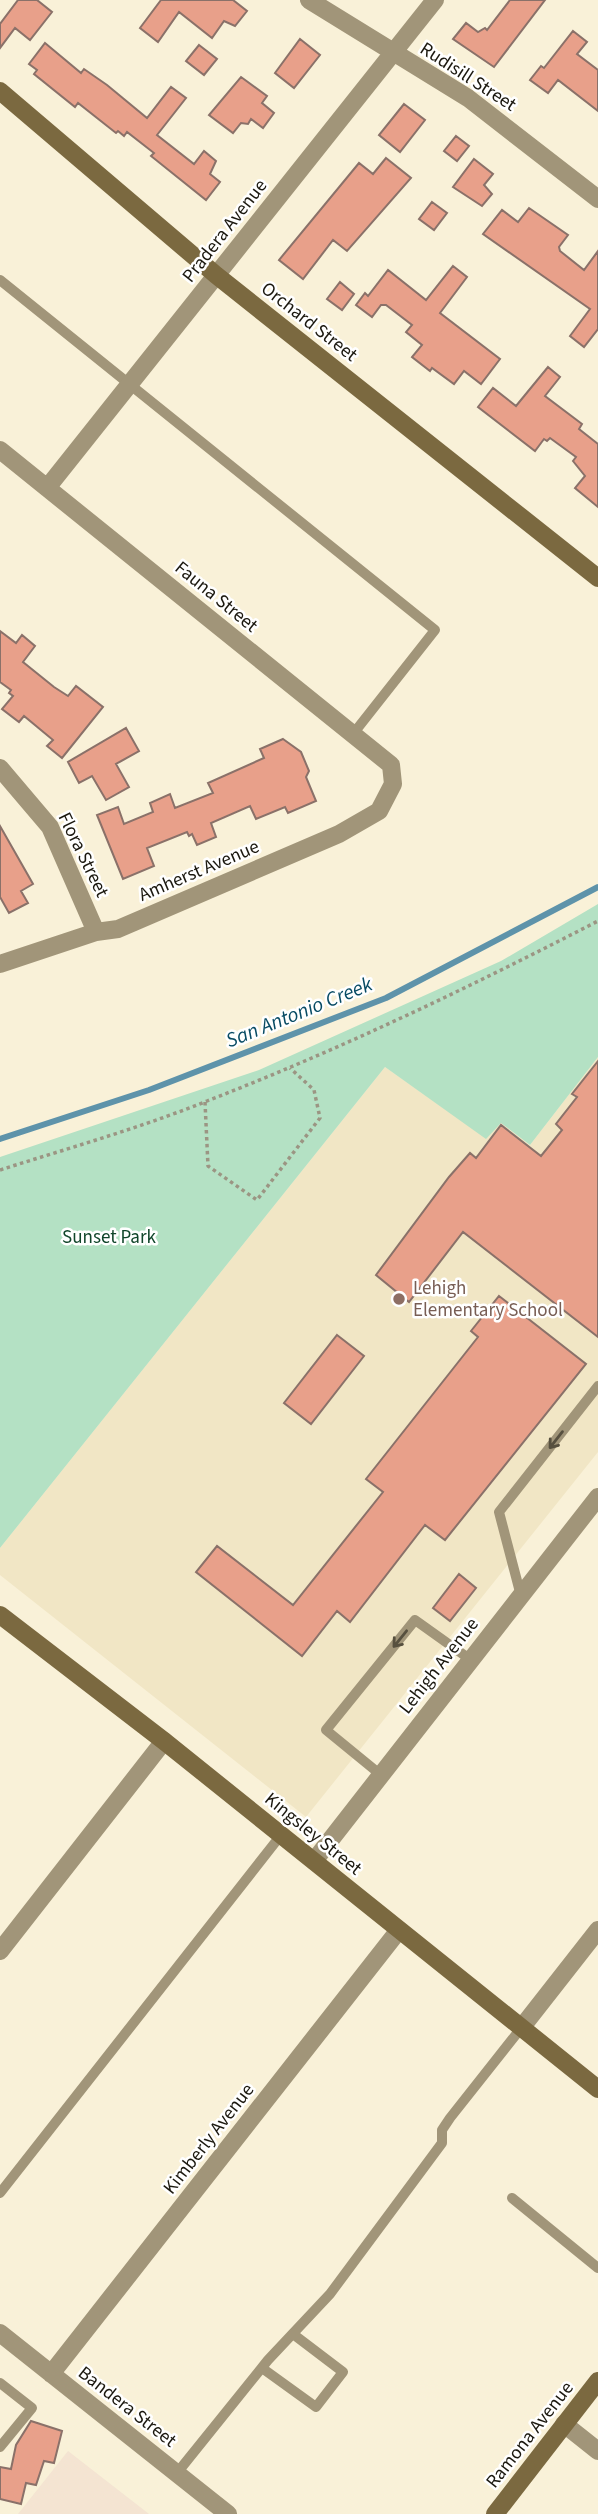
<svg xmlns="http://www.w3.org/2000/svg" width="598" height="2514" font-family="'Source Sans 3',sans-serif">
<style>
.commercial{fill:#f4e4d2}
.built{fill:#f1e6c5}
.green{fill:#b4e1c4}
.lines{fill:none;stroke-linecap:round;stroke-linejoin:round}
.stream{stroke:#5e93aa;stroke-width:6}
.building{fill:#e8a08a;stroke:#8a7169;stroke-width:2}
.path{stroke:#9b9583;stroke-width:3.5;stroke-dasharray:3.5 3.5;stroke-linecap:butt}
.lane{stroke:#a19579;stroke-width:10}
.street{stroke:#a19579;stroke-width:18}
.secondary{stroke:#7b6940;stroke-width:18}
.oneway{stroke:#57503f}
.education-dot{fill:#8d6e63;stroke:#fff;stroke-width:2.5}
.labels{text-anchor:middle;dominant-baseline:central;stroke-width:5;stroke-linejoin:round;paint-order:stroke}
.street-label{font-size:19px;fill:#1b180f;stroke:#fff}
.park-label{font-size:19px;fill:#10452a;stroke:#fff}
.education-label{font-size:19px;fill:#785e54;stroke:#fff;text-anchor:start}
.water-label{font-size:21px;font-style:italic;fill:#084b64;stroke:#fff}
</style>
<rect width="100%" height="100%" fill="#f9f1d8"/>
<path class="commercial" d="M 68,2451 L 149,2514 L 18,2514 Z"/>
<path class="built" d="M 598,1057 L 598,1452 L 306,1817 L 0,1575 L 0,1548 L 385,1067 L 486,1138 L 501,1123 L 530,1145 Z"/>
<path class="green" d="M 598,904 L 598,1057 L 530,1145 L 501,1123 L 486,1139 L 385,1067 L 0,1548 L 0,1157 L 259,1070 L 501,961 Z"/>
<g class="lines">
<path class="stream" d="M 0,1139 L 149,1090 L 386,998 L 598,887"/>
</g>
<path class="building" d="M 18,0 L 37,0 L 52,12 L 30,40 L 15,28 L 0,48 L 0,24 Z
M 161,0 L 233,0 L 247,11 L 235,26 L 224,21 L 212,38 L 179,12 L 158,42 L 140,28 Z
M 510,0 L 545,0 L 494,67 L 453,39 L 466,23 L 478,32 L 485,28 L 487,30 Z
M 573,31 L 587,42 L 577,54 L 598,70 L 598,111 L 558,80 L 548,93 L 530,80 L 541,66 L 544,68 Z
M 300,39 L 320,55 L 294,88 L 275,73 Z
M 45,43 L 81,73 L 84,69 L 107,85 L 147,118 L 171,87 L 186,98 L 157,135 L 194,164 L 204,151 L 216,161 L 210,174 L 220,182 L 206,200 L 151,156 L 154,153 L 127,132 L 124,136 L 118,131 L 116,133 L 78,103 L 75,107 L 34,74 L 37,70 L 29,64 Z
M 199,45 L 217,59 L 204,75 L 186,61 Z
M 241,77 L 267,96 L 262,103 L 274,113 L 263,128 L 251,119 L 248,124 L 241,123 L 233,133 L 209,115 Z
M 404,104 L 425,120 L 400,152 L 379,135 Z
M 456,136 L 469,146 L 457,161 L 444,151 Z
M 386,158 L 411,178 L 347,251 L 333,240 L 303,279 L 279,260 L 359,163 L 373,174 Z
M 474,159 L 493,174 L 484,185 L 492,194 L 482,206 L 453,187 Z
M 432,202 L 447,213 L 434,230 L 419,219 Z
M 529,208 L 568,235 L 559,247 L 560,251 L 584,270 L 598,251 L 598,329 L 584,347 L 570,336 L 590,309 L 483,234 L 502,210 L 518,222 Z
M 453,266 L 467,277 L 440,313 L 500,359 L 481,384 L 464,371 L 454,384 L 432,368 L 430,371 L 412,357 L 422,345 L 406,332 L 412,325 L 386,305 L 381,305 L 372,317 L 356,305 L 365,293 L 368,296 L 388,270 L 426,300 Z
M 340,282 L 354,294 L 342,310 L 327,299 Z
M 548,367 L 560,377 L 545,396 L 582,424 L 579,429 L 598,444 L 598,507 L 575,488 L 585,476 L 573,461 L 576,457 L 550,438 L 547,441 L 544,439 L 535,451 L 478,407 L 493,388 L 516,406 Z
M 0,631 L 16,643 L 22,635 L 35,646 L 23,662 L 54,687 L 68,696 L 76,686 L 103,707 L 62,758 L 47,746 L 53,740 L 24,716 L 19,722 L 2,709 L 13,696 L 9,693 L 11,690 L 0,682 Z
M 126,728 L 139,751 L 116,764 L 129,787 L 106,800 L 92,776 L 79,783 L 68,762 Z
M 283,739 L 301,752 L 309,771 L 306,777 L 316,801 L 288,813 L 285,807 L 256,819 L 250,806 L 211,823 L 216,837 L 197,845 L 192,834 L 189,836 L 187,832 L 147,848 L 154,866 L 123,879 L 97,815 L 118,807 L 124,824 L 153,812 L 150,803 L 170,794 L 175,808 L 213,793 L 208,783 L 264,758 L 260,749 Z
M 0,826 L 33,884 L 21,891 L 28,903 L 9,913 L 0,897 Z
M 598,1061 L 598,1337 L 463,1232 L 409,1302 L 376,1275 L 449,1177 L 470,1153 L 476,1158 L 501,1125 L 541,1156 L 562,1130 L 556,1124 L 577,1097 L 572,1094 Z
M 499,1296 L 586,1364 L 445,1540 L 425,1525 L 350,1622 L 337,1611 L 302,1656 L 196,1572 L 217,1546 L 293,1605 L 383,1492 L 366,1479 L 478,1337 L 471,1331 Z
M 337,1335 L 364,1356 L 311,1424 L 284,1403 Z
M 459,1574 L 476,1588 L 450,1621 L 433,1608 Z
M 31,2421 L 62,2431 L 54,2463 L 44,2461 L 36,2485 L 26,2483 L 21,2504 L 0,2499 L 0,2467 L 11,2469 L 16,2445 Z"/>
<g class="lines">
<path class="path" d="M 205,1102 L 208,1166 L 257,1200 L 320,1118 L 314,1090 L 290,1068
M 0,1170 C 69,1148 140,1128 207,1101 C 341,1049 470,987 598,921"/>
<path class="lane" d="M 0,280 L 435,630 L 353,734
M 521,1596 L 499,1512 L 598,1386
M 381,1775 L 326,1730 L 415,1620 L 471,1660
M 0,2193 L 281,1835
M 512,2198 L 598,2268
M 262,2368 L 316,2407 L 343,2372 L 293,2334
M 0,2383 L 32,2408 L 0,2447
M 177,2473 L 268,2360 L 330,2294 L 442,2143 L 442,2130 L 450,2118 L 522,2027"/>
<path class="street" d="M 309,0 L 468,98 L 598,199
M 0,450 L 391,765 L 393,784 L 379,811 L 339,834 L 118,929 L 96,932 L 0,964
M 47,488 L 435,0
M 0,768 L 50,827 L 96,932
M 314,1861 L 598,1497
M 0,1951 L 164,1741
M 522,2027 L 598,1930
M 0,2333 L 228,2514
M 51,2374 L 399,1930
M 564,2424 L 598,2451"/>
<path class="secondary" d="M 0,91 L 216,275 L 598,578
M 0,1615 L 164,1741 L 598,2089
M 495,2514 L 598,2381"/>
</g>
<defs><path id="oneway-shaft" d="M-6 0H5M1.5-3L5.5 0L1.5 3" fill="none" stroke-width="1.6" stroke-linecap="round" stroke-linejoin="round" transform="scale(1.75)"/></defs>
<g class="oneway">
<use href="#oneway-shaft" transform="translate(556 1440) rotate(128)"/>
<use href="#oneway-shaft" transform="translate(400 1639) rotate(129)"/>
</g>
<circle class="education-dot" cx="399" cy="1299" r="7"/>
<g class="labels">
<g class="street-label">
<text transform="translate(468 77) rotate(33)">Rudisill Street</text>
<text transform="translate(225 231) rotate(-52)">Pradera Avenue</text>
<text transform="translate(309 322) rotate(38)">Orchard Street</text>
<text transform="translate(216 597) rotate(39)">Fauna Street</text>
<text transform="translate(83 855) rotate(64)">Flora Street</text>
<text transform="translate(199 871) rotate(-23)">Amherst Avenue</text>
<text transform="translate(439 1666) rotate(-52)">Lehigh Avenue</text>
<text transform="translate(313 1834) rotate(39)">Kingsley Street</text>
<text transform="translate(209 2139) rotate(-52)">Kimberly Avenue</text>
<text transform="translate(127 2407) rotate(38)">Bandera Street</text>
<text transform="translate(530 2435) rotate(-52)">Ramona Avenue</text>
</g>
<g class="park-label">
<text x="109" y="1237">Sunset Park</text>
</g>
<g class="education-label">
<text x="413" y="1288">Lehigh<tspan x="413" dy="22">Elementary School</tspan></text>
</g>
<g class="water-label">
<text transform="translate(299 1012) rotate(-22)">San Antonio Creek</text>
</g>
</g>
</svg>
